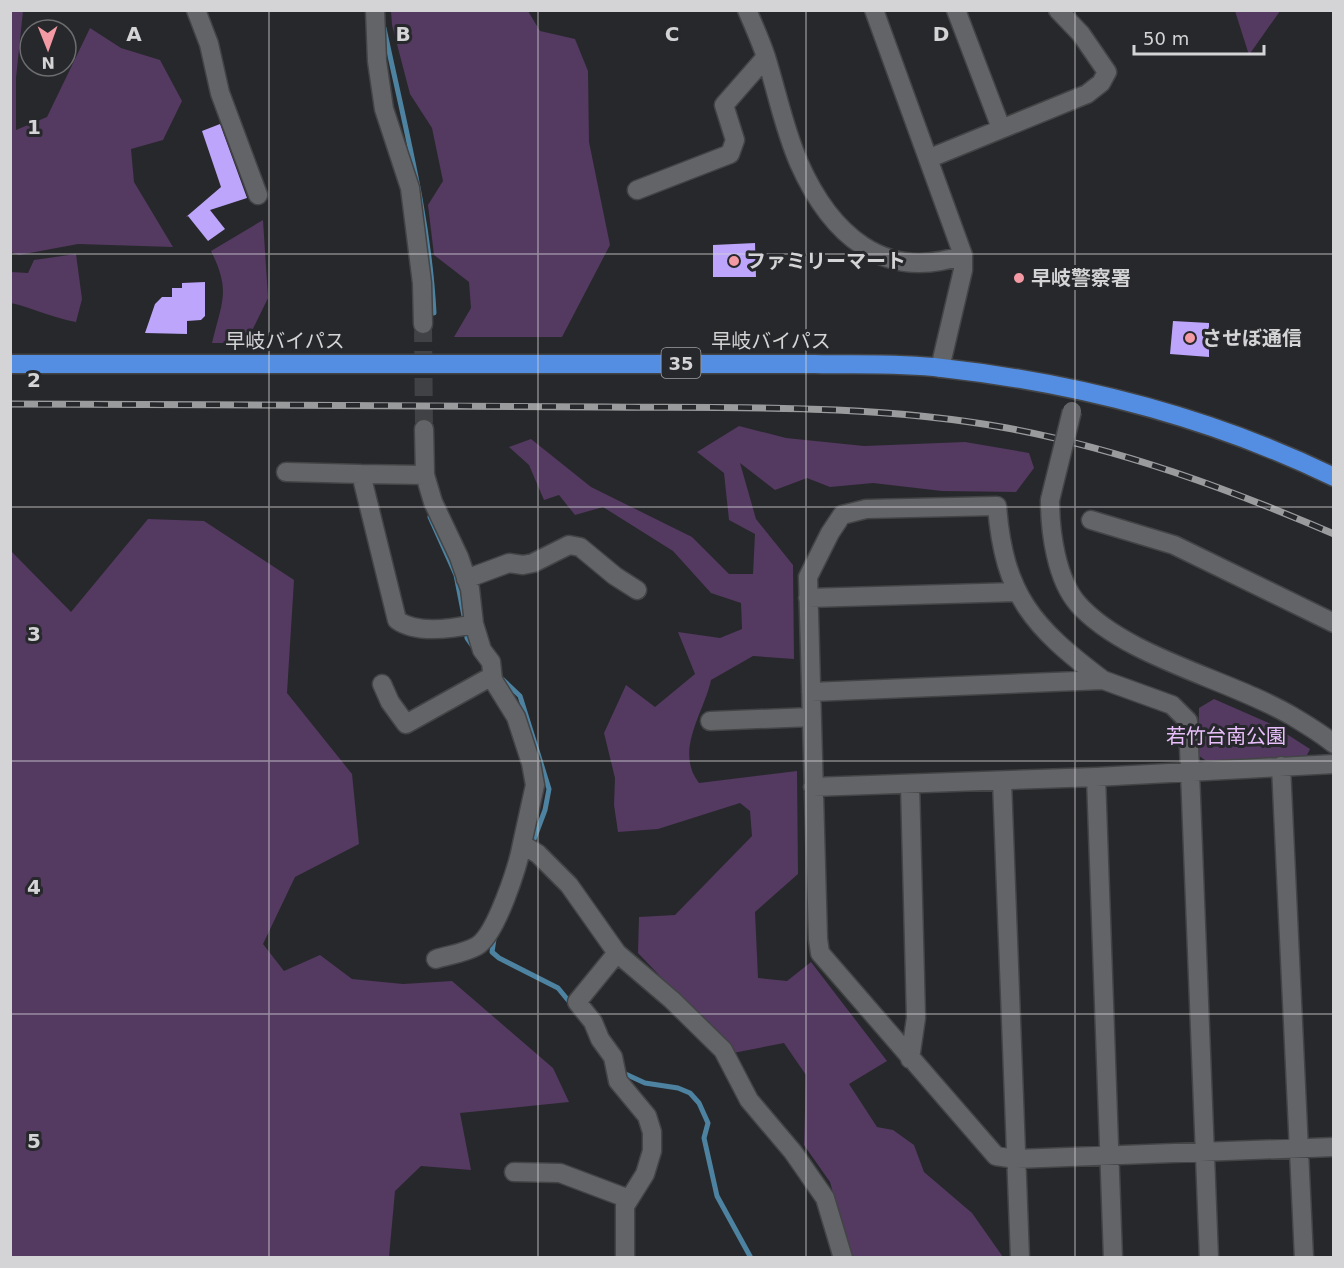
<svg xmlns="http://www.w3.org/2000/svg" width="1344" height="1268" font-family="'DejaVu Sans','Noto Sans JP',sans-serif">
<style>
.green{fill:#543961}
.lines{fill:none;stroke-linecap:round;stroke-linejoin:round}
.stream{stroke:#4d83a1;stroke-width:5}
.building{fill:#bca5fa}
.minor-tunnel{stroke:#414245;stroke-width:18;stroke-dasharray:18 9;stroke-linecap:butt}
.minor-casing{stroke:#434446;stroke-width:21}
.highway-casing{stroke:#434446;stroke-width:21}
.minor{stroke:#636468;stroke-width:18}
.highway{stroke:#538ee3;stroke-width:18}
.rail-casing{stroke:#9a9b9d;stroke-width:7}
.rail{stroke:#27282b;stroke-width:4.5;stroke-dasharray:14;stroke-linecap:butt}
.minor-bridge-casing{stroke:#434446;stroke-width:21;stroke-linecap:butt}
.minor-bridge{stroke:#636468;stroke-width:18}
.grid{fill:none;stroke:#d4d4d6;stroke-width:1.5;stroke-opacity:0.55}
.poi-dot{fill:#f49aa5;stroke:#27282b;stroke-width:2}
.labels{text-anchor:middle;dominant-baseline:central;stroke-width:6;stroke-linejoin:round;paint-order:stroke}
.shield{fill:#27282b;stroke:#a0a0a3;stroke-width:1.5}
.shield-label{font-size:18px;font-weight:bold;fill:#d4d4d6}
.poi-label{font-size:20px;font-weight:bold;fill:#d4d4d6;stroke:#27282b;text-anchor:start}
.street-label{font-size:20px;fill:#d4d4d6;stroke:#27282b}
.park-label{font-size:20px;fill:#e8bffb;stroke:#27282b}
.grid-label{font-size:20px;text-anchor:middle;font-weight:bold;fill:#d4d4d6;stroke:#27282b;stroke-width:6;stroke-linejoin:round;paint-order:stroke}
</style>
<rect width="100%" height="100%" fill="#27282b"/>
<path class="green" d="M 10,11 L 23,11 L 16,78 L 16,130 L 47,117 L 90,28 L 121,48 L 160,60 L 182,101 L 163,140 L 131,149 L 134,182 L 173,247 L 78,244 L 19,255 L 11,252 Z
M 391,11 L 528,11 L 540,31 L 575,39 L 588,71 L 589,142 L 610,245 L 562,337 L 454,337 L 471,308 L 469,282 L 434,255 L 428,205 L 443,181 L 432,128 L 410,94 L 392,25 Z
M 1235,11 L 1280,11 L 1249,55 Z
M 263,220 L 268,298 L 246,343 L 212,343 C 222,301 231,291 211,251 Z
M 76,254 L 82,299 L 76,322 C 53,318 33,308 11,303 L 11,272 L 28,273 L 34,260 Z
M 739,426 L 786,438 L 864,446 L 965,442 L 1029,453 L 1034,468 L 1016,492 L 942,491 L 873,483 L 830,487 L 807,478 L 775,490 L 740,463 L 756,519 L 793,565 L 794,659 L 753,656 L 711,680 C 704,713 674,751 699,783 L 797,771 L 798,874 L 755,912 L 758,978 L 787,981 L 811,962 L 887,1061 L 849,1084 L 877,1127 L 893,1130 L 914,1145 L 924,1172 L 972,1213 L 1003,1257 L 851,1257 L 830,1182 L 804,1145 L 806,1075 L 784,1043 L 733,1053 L 638,953 L 639,917 L 675,915 L 752,836 L 750,811 L 740,803 L 658,829 L 618,832 L 614,805 L 615,778 L 604,733 L 626,685 L 655,707 L 695,674 L 678,632 L 720,638 L 742,629 L 741,603 L 711,593 L 673,551 L 603,507 L 575,515 L 559,495 L 544,500 L 529,465 L 509,447 L 531,439 L 591,487 L 692,537 L 729,574 L 753,574 L 755,534 L 729,520 L 724,473 L 697,452 Z
M 148,519 L 204,521 L 294,580 L 287,693 L 352,774 L 359,844 L 295,877 L 263,944 L 284,971 L 320,955 L 352,979 L 403,984 L 452,981 L 553,1068 L 569,1102 L 460,1113 L 471,1170 L 421,1166 L 395,1191 L 389,1257 L 11,1257 L 11,551 L 71,612 Z
M 1214,699 L 1271,724 L 1310,749 L 1305,759 L 1209,763 L 1198,755 L 1199,708 Z"/>
<g class="lines">
<path class="stream" d="M 384,28 C 404,123 429,216 434,313
M 430,517 L 456,575 L 465,621
M 466,630 L 467,638 L 474,648
M 500,677 L 520,696 L 549,789 L 545,810 L 531,847
M 494,939 L 492,952 L 499,958 L 558,988 L 572,1005
M 621,1072 L 645,1083 L 678,1088 L 690,1093 L 699,1103 L 708,1123 L 704,1138 L 717,1196 L 751,1258"/>
</g>
<path class="building" d="M 220,124 L 247,198 L 210,210 L 225,229 L 208,241 L 188,216 L 186,217 L 221,187 L 202,131 Z
M 755,243 L 756,277 L 713,277 L 713,245 Z
M 205,282 L 205,316 L 201,320 L 187,321 L 187,334 L 145,333 L 155,304 L 162,297 L 172,297 L 172,288 L 182,288 L 182,283 Z
M 1173,321 L 1209,323 L 1209,357 L 1170,354 Z"/>
<g class="lines">
<path class="minor-tunnel" d="M 423,324 L 424,429"/>
<g class="minor-casing">
<path id="minor" d="M 196,10 L 209,44 L 220,93 L 258,195
M 375,10 L 377,61 L 384,109 L 410,188 L 422,283 L 423,324
M 747,10 C 754,26 761,42 766,57 C 777,92 784,129 799,163 C 830,233 883,283 963,255
M 874,10 L 963,255 L 963,270 L 940,368
M 956,10 L 1001,128
M 930,158 L 1087,94 L 1101,83 L 1107,72 L 1081,34 L 1058,10
M 637,190 L 730,154 L 735,140 L 724,105 L 766,57
M 424,429 L 425,475 L 433,502 L 459,557 L 470,589 L 474,624 L 482,650 L 491,662 L 493,680 L 516,717 L 531,763 L 535,785 L 522,844 L 538,854 L 569,885 L 617,953 L 672,1000 L 723,1050 L 749,1100 L 793,1152 L 825,1198 L 843,1258
M 286,472 L 361,474
M 425,475 L 361,474 L 397,620 C 416,634 451,629 474,624
M 1050,500 C 1050,531 1056,579 1078,604 C 1125,657 1229,679 1292,716 C 1307,725 1321,733 1334,744
M 1091,520 L 1174,545 L 1334,623
M 466,579 L 509,563 L 523,565 L 533,563 L 569,545 L 580,547 L 615,576 L 637,590
M 808,598 L 1017,592
M 1103,680 C 1033,627 1004,596 997,506 L 866,509 L 842,515 L 830,533 L 808,577 L 818,939 L 820,953 L 996,1156 L 1016,1159 L 1334,1147
M 382,684 L 390,702 L 406,724 L 485,680 L 493,680
M 811,692 L 1103,680 L 1172,705 L 1188,721 L 1209,1258
M 710,721 L 811,717
M 1281,766 L 1304,1258
M 1096,777 L 1113,1258
M 1002,781 L 1020,1258
M 813,787 L 1096,777 L 1334,764
M 617,953 L 577,1002 L 593,1022 L 600,1039 L 613,1057 L 618,1081 L 647,1116 L 652,1132 L 652,1151 L 645,1174 L 625,1206 L 625,1258
M 436,959 C 449,955 465,953 477,946 C 496,935 518,866 522,844
M 910,1059 L 916,1018 L 910,784
M 514,1172 L 560,1173 L 629,1199"/>
</g>
<g class="highway-casing">
<path id="highway" d="M 10,364 L 815,364 C 857,365 900,363 942,368 C 1076,383 1212,418 1334,477"/>
</g>
<use href="#minor" class="minor"/>
<use href="#highway" class="highway"/>
<g class="rail-casing">
<path id="rail" d="M 10,404 C 208,405 406,405 604,407 C 739,408 874,404 1007,428 C 1120,449 1229,489 1334,534"/>
</g>
<use href="#rail" class="rail"/>
<g class="minor-bridge-casing">
<path id="minor-bridge" d="M 1050,500 L 1072,411"/>
</g>
<use href="#minor-bridge" class="minor-bridge"/>
</g>
<path class="grid" d="M 269,10 L 269,1258M 538,10 L 538,1258M 806,10 L 806,1258M 1075,10 L 1075,1258M 10,254 L 1334,254M 10,507 L 1334,507M 10,761 L 1334,761M 10,1014 L 1334,1014"/>
<g class="poi-dot">
<circle cx="734" cy="261" r="6"/>
<circle cx="1019" cy="278" r="6"/>
<circle cx="1190" cy="338" r="6"/>
</g>
<g class="labels">
<rect class="shield" x="661.5" y="348" width="39" height="30" rx="4.5"/>
<g class="shield-label">
<text x="681" y="363">35</text>
</g>
<g class="poi-label">
<text x="746" y="261">ファミリーマート</text>
<text x="1031" y="278">早岐警察署</text>
<text x="1202" y="338">させぼ通信</text>
</g>
<g class="street-label">
<text x="285" y="341">早岐バイパス</text>
<text x="771" y="341">早岐バイパス</text>
</g>
<g class="park-label">
<text x="1226" y="736">若竹台南公園</text>
</g>
</g>
<g class="grid-label">
<text x="134" y="41">A</text>
<text x="403" y="41">B</text>
<text x="672" y="41">C</text>
<text x="941" y="41">D</text>
<text x="34" y="134">1</text>
<text x="34" y="387">2</text>
<text x="34" y="641">3</text>
<text x="34" y="894">4</text>
<text x="34" y="1148">5</text>
</g>
<rect width="1344" height="1268" fill="none" stroke="#d4d4d6" stroke-width="24"/>
<g transform="translate(48 48) rotate(179)"><circle r="28" fill="#27282b" stroke="#6c6d6f" stroke-width="1.5"/>
<path d="M0-4.5L10 22L0 15L-10 22Z" fill="#f49aa5"/>
<text y="-9" font-size="16" font-weight="bold" text-anchor="middle" fill="#d4d4d6">N</text>
</g>
<path d="M1134 45v9h130v-9" fill="none" stroke="#d4d4d6" stroke-width="3"/>
<text x="1143" y="45" font-size="18" fill="#d4d4d6" stroke="#27282b" stroke-width="4.5" paint-order="stroke">50 m</text>
</svg>
